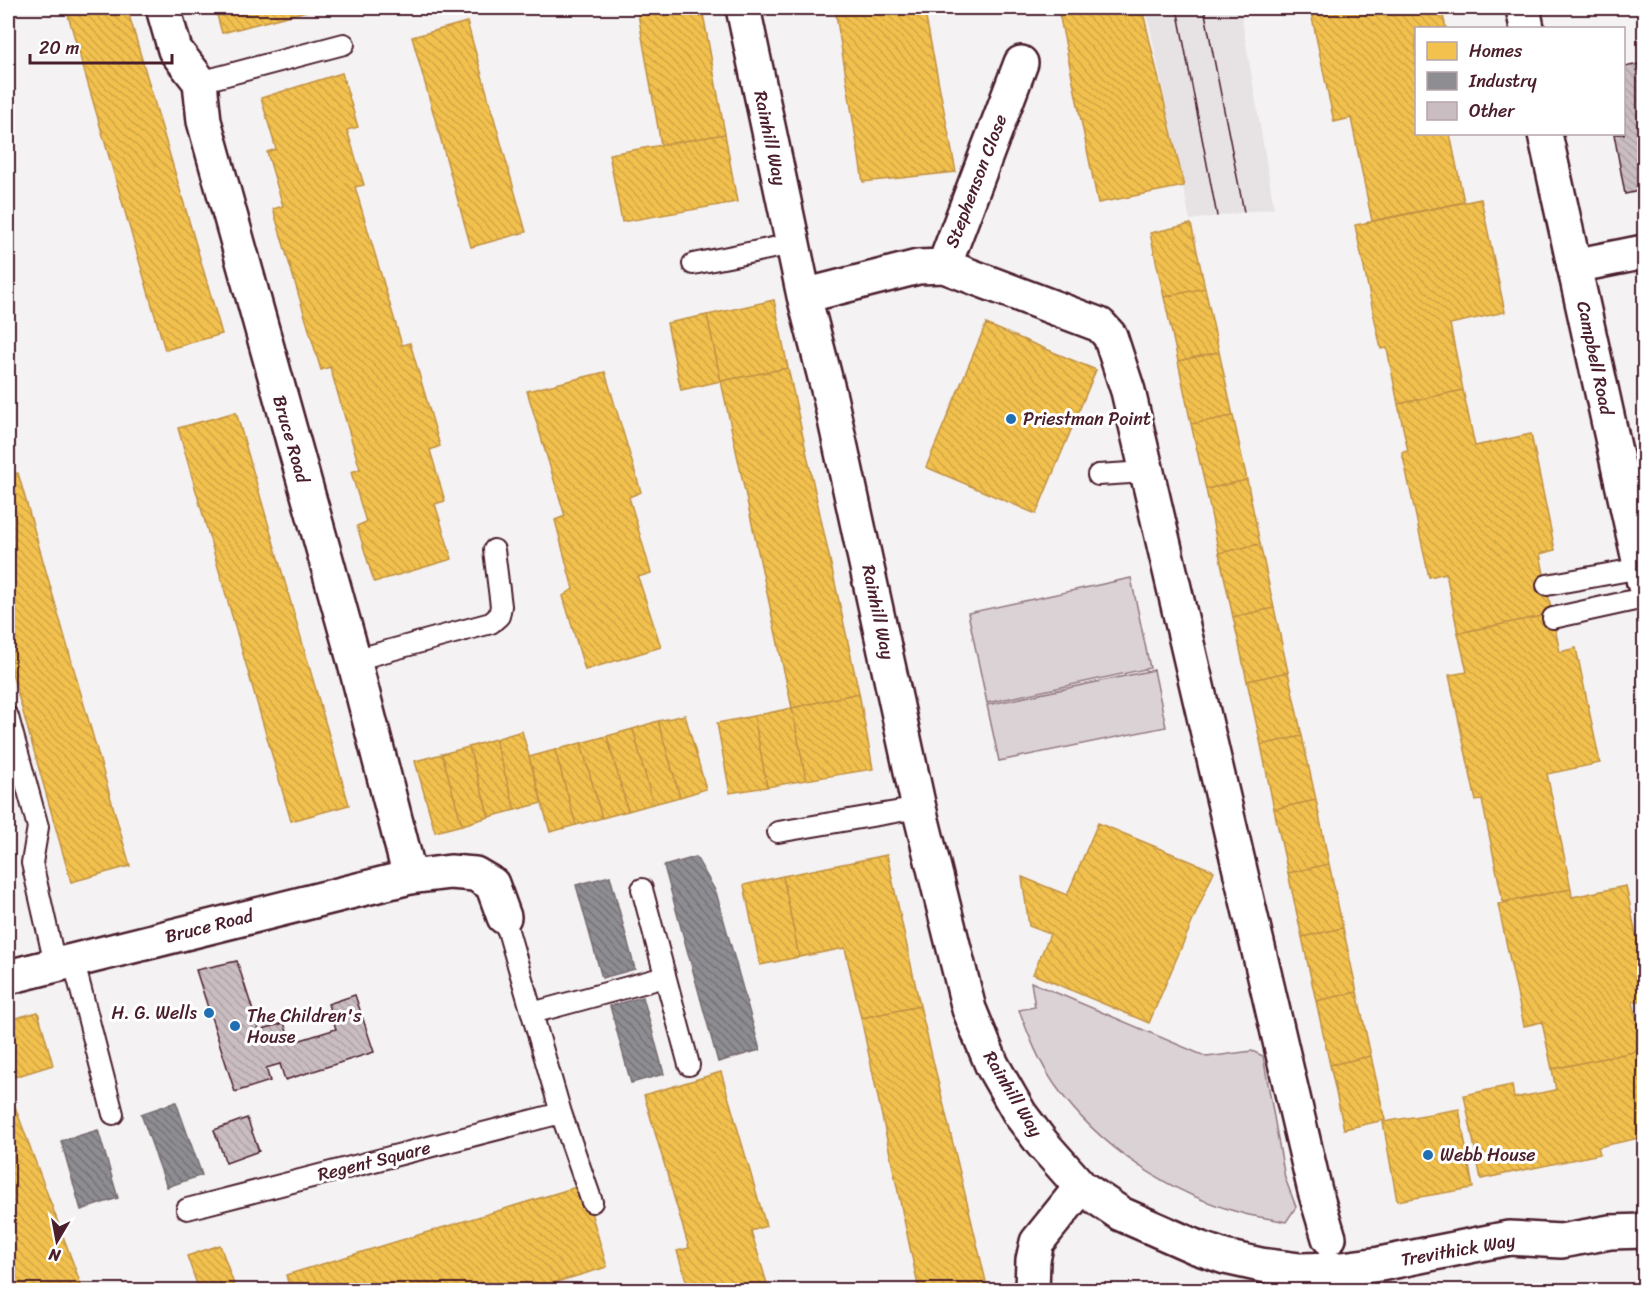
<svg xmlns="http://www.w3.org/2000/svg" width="1652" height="1298" font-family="Sriracha,sans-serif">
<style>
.built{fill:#e7e2e3}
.grass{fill:#dbd2d5;stroke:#927880;stroke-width:1.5}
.homes{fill:url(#homes-back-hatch);stroke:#c09044;stroke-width:1.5}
.industry{fill:url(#industry-back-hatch);stroke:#796c73;stroke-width:1.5}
.building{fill:url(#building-back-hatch);stroke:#4a1f2b;stroke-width:1.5}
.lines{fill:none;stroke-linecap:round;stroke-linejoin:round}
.lane-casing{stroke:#4a1f2b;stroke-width:24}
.street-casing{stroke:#4a1f2b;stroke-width:38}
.secondary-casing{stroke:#4a1f2b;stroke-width:38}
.lane{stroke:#fff;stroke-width:20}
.street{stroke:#fff;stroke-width:33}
.secondary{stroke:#fff;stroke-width:33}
.tram{stroke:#4a1f2b;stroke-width:1.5}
.poi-dot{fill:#1f6fb2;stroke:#fff;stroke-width:2}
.labels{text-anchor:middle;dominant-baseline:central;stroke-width:6;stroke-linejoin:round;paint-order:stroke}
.street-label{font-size:18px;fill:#4a1f2b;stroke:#fff}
.poi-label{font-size:18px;fill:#4a1f2b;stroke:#fff;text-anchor:start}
</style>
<defs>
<pattern id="homes-back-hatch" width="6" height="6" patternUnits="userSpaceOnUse" patternTransform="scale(1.5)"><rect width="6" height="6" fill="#f2c14e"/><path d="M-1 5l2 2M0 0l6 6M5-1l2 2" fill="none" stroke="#d1a544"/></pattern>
<pattern id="industry-back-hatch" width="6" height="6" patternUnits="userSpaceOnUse" patternTransform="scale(1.5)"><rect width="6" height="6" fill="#8d8d92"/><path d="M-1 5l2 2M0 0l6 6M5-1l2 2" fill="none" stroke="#757377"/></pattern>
<pattern id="building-back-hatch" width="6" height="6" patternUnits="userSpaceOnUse" patternTransform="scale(1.5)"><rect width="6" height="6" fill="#cabdc1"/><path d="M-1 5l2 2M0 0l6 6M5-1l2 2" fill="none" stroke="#afa2a6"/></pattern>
</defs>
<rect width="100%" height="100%" fill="#f4f2f2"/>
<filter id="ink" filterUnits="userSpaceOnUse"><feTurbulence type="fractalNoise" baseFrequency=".0167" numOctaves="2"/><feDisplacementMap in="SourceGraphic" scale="12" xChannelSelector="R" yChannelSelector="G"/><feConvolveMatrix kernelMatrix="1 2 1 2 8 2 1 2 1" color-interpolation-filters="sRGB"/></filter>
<g filter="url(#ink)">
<path class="built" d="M 1146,8 L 1240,8 L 1274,208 L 1190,220 Z"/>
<path class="grass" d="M 1131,578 L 1150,668 L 987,703 L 968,613 Z
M 1154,670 L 1166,727 L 999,761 L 987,705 Z
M 1031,982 L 1207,1057 L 1252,1051 L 1263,1056 L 1285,1178 L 1296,1207 L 1286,1222 C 1272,1219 1258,1217 1245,1214 C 1171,1195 1099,1147 1055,1085 C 1039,1062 1029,1036 1019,1010 L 1035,1007 Z"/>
<path class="homes" d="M 66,8 L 127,8 L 222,334 L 165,350 Z
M 215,8 L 318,8 L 222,33 Z
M 637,8 L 702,8 L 725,134 L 661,145 Z
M 835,8 L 924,8 L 956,172 L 863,182 Z
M 1058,8 L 1142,8 L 1184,186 L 1098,203 Z
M 1310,8 L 1441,8 L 1446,28 L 1416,28 L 1416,134 L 1450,134 L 1464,202 L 1372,221 L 1351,118 L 1334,122 Z
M 467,22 L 526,232 L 471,247 L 412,37 Z
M 342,73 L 358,127 L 347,130 L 364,185 L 355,187 L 402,345 L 410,343 L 440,446 L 430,450 L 445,501 L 435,504 L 452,559 L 374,582 L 357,526 L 366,522 L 351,472 L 360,469 L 330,367 L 321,370 L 273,209 L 283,206 L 267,152 L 276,149 L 261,98 Z
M 725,134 L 737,202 L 622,222 L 609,154 Z
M 1481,199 L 1505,312 L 1450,324 L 1463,390 L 1398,404 L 1387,348 L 1381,349 L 1355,225 Z
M 1191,224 L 1205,288 L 1164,297 L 1150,233 Z
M 1205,288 L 1219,352 L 1178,361 L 1164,297 Z
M 774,300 L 788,368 L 721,381 L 707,315 Z
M 707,315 L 721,381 L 681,390 L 667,323 Z
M 986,324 L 1096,370 L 1036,514 L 926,467 Z
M 1219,352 L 1233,416 L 1191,424 L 1178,361 Z
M 788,368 L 859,693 L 792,708 L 721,381 Z
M 605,372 L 641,492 L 629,497 L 651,573 L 638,577 L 661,647 L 585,670 L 563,596 L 573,589 L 555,520 L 565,516 L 527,391 Z
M 8,380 L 12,397 L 8,398 Z
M 1463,390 L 1475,446 L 1531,434 L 1555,550 L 1540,554 L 1552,614 L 1458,633 L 1446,573 L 1429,577 L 1402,452 L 1408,451 L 1398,404 Z
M 236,412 L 349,805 L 291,821 L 178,428 Z
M 1233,416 L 1247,480 L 1206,489 L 1191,424 Z
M 18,473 L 130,866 L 71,882 L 8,659 L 8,476 Z
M 1247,480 L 1260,544 L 1219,553 L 1206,489 Z
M 1260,544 L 1274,608 L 1233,617 L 1219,553 Z
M 1274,608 L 1288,672 L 1247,681 L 1233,617 Z
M 1552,614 L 1560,652 L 1576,648 L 1600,763 L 1547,774 L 1571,889 L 1503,902 L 1482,800 L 1476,801 L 1449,675 L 1467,672 L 1458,633 Z
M 1288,672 L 1302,736 L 1261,745 L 1247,681 Z
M 859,693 L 873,769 L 806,780 L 792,708 Z
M 792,708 L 806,780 L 767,787 L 754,716 Z
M 685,715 L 706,789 L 680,797 L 658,721 Z
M 754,716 L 767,787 L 730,793 L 717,723 Z
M 658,721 L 680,797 L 653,804 L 633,729 Z
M 633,729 L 653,804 L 628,811 L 607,736 Z
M 522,731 L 542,803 L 515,810 L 495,739 Z
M 607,736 L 628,811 L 602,818 L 581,743 Z
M 1302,736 L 1316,800 L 1274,809 L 1261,745 Z
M 495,739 L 515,810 L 489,817 L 469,747 Z
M 581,743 L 602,818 L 576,825 L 555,750 Z
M 469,747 L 489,817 L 462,825 L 442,754 Z
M 555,750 L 576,825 L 550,832 L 529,757 Z
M 442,754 L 462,825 L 435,832 L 415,761 Z
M 1316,800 L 1329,864 L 1288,873 L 1274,809 Z
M 1098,823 L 1214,871 L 1149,1023 L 1033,974 L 1050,934 L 1029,926 L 1022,877 L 1067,895 Z
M 887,855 L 920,1006 L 861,1018 L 845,948 L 799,957 L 783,876 Z
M 1329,864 L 1343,928 L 1302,937 L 1288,873 Z
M 783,876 L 799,957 L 760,965 L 744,885 Z
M 1626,886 L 1644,973 L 1644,1000 L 1633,1002 L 1643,1050 L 1552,1069 L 1542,1022 L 1524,1026 L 1498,904 L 1571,889 L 1572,897 Z
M 1343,928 L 1357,992 L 1316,1001 L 1302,937 Z
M 1357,992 L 1371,1056 L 1330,1065 L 1316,1001 Z
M 920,1006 L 988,1290 L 919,1290 L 861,1018 Z
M 38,1012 L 53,1065 L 8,1079 L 8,1020 Z
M 1643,1050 L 1644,1137 L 1598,1147 L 1600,1154 L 1481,1179 L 1464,1095 L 1512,1085 L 1514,1098 L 1556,1090 L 1552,1069 Z
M 1371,1056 L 1385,1120 L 1344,1129 L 1330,1065 Z
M 721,1072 L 766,1226 L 751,1231 L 769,1290 L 689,1290 L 677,1251 L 689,1248 L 644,1095 Z
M 8,1088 L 27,1139 L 83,1290 L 8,1290 Z
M 1459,1109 L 1473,1188 L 1397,1201 L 1383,1122 Z
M 583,1185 L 607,1267 L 530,1290 L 290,1290 L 286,1275 Z
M 220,1245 L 236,1290 L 199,1290 L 187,1256 Z"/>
<path class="industry" d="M 696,857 L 716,892 L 760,1050 L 718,1062 L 664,866 Z
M 610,876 L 635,969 L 602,978 L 576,885 Z
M 643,997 L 664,1074 L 631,1083 L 610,1006 Z
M 176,1102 L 202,1175 L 167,1187 L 141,1114 Z
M 98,1130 L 118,1198 L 81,1210 L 61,1141 Z"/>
<path class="building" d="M 1644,63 L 1644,190 L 1625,194 L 1614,134 L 1624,134 L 1624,67 Z
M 237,961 L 259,1030 L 284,1023 L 291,1043 L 336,1029 L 328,1004 L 355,995 L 374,1052 L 285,1080 L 280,1064 L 266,1068 L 270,1081 L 235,1092 L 196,970 Z
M 247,1118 L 259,1151 L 226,1163 L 214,1130 Z"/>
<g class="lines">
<g class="lane-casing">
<path id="lane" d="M 200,82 L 344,44
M 693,264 L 793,244
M 1098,475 L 1146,472
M 1547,585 L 1641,568
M 1553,618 L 1644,598
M 354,660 L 491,623 L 499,616 L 501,606 L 494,550
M 8,717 L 38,827 L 32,863 L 55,964
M 778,832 L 919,808
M 642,889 L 689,1065
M 73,959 L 113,1114
M 532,1013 L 665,977
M 561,1113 L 592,1202
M 187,1209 L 561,1113 L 504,917"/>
</g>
<g class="street-casing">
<path id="street" d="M 163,8 L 175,50 L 200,82 L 204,121 L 354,660 L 410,877
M 743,8 L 804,296 L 830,397 L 919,808 L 969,1009 L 992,1065 L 1020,1114 L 1042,1143 L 1081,1187 L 1037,1242 L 1033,1260 L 1032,1290
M 944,266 L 1021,63
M 1574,266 L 1644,252
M 804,296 L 918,267 L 944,266 L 1100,325 L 1110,336 L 1128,391 L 1315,1191 L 1329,1238
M 8,977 L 410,877 L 450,872 L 475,874 L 492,884 L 504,917
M 1081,1187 L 1121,1214 L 1196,1247 L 1225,1257 L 1261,1265 L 1300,1270 L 1342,1269 L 1380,1264 L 1509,1238 L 1561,1241 L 1610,1232 L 1644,1231"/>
</g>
<g class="secondary-casing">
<path id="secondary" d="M 1523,8 L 1527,28
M 1545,134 L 1644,583"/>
</g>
<use href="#lane" class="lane"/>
<use href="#street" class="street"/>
<use href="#secondary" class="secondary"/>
<path class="tram" d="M 1177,8 L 1217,216
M 1204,8 L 1244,212"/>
</g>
</g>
<g class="poi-dot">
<circle cx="1011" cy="419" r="6"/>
<circle cx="209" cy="1013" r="6"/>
<circle cx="235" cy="1026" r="6"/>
<circle cx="1428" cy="1155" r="6"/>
</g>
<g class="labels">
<g class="street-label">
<text transform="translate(770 138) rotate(78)">Rainhill Way</text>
<text transform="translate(976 181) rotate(-69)">Stephenson Close</text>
<text transform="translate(1595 358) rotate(78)">Campbell Road</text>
<text transform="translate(291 439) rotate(74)">Bruce Road</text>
<text transform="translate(878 612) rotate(78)">Rainhill Way</text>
<text transform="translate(209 926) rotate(-14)">Bruce Road</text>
<text transform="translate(1013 1094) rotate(59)">Rainhill Way</text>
<text transform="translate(374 1161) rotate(-14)">Regent Square</text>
<text transform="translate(1458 1250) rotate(-10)">Trevithick Way</text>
</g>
<g class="poi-label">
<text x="1023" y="419">Priestman Point</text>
<text x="197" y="1013" text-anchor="end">H. G. Wells</text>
<text x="247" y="1016">The Children's<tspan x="247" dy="21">House</tspan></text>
<text x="1440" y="1155">Webb House</text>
</g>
</g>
<rect width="1652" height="1298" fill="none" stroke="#fff" stroke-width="30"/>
<rect x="15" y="15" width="1622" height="1268" fill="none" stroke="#4a1f2b" stroke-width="2" filter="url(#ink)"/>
<rect x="1415" y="27" width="210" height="108" fill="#ffffff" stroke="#b7a5aa" stroke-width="1.5"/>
<rect x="1427" y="42" width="30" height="18" fill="#f2c14e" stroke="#b7a5aa" stroke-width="1.5"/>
<text x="1469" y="57" font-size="18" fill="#4a1f2b">Homes</text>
<rect x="1427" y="72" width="30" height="18" fill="#8d8d92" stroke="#b7a5aa" stroke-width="1.5"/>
<text x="1469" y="87" font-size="18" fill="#4a1f2b">Industry</text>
<rect x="1427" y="102" width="30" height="18" fill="#cabdc1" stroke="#b7a5aa" stroke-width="1.5"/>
<text x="1469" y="117" font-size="18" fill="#4a1f2b">Other</text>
<g transform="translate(57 1241) rotate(190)" stroke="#ffffff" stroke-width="4.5" paint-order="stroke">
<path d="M0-4.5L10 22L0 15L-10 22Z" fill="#4a1f2b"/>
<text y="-9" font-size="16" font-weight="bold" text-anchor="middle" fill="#4a1f2b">N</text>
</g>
<path d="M30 54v9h142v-9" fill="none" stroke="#4a1f2b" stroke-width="3"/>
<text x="39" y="54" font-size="18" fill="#4a1f2b" stroke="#ffffff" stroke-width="4.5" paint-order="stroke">20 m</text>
</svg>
